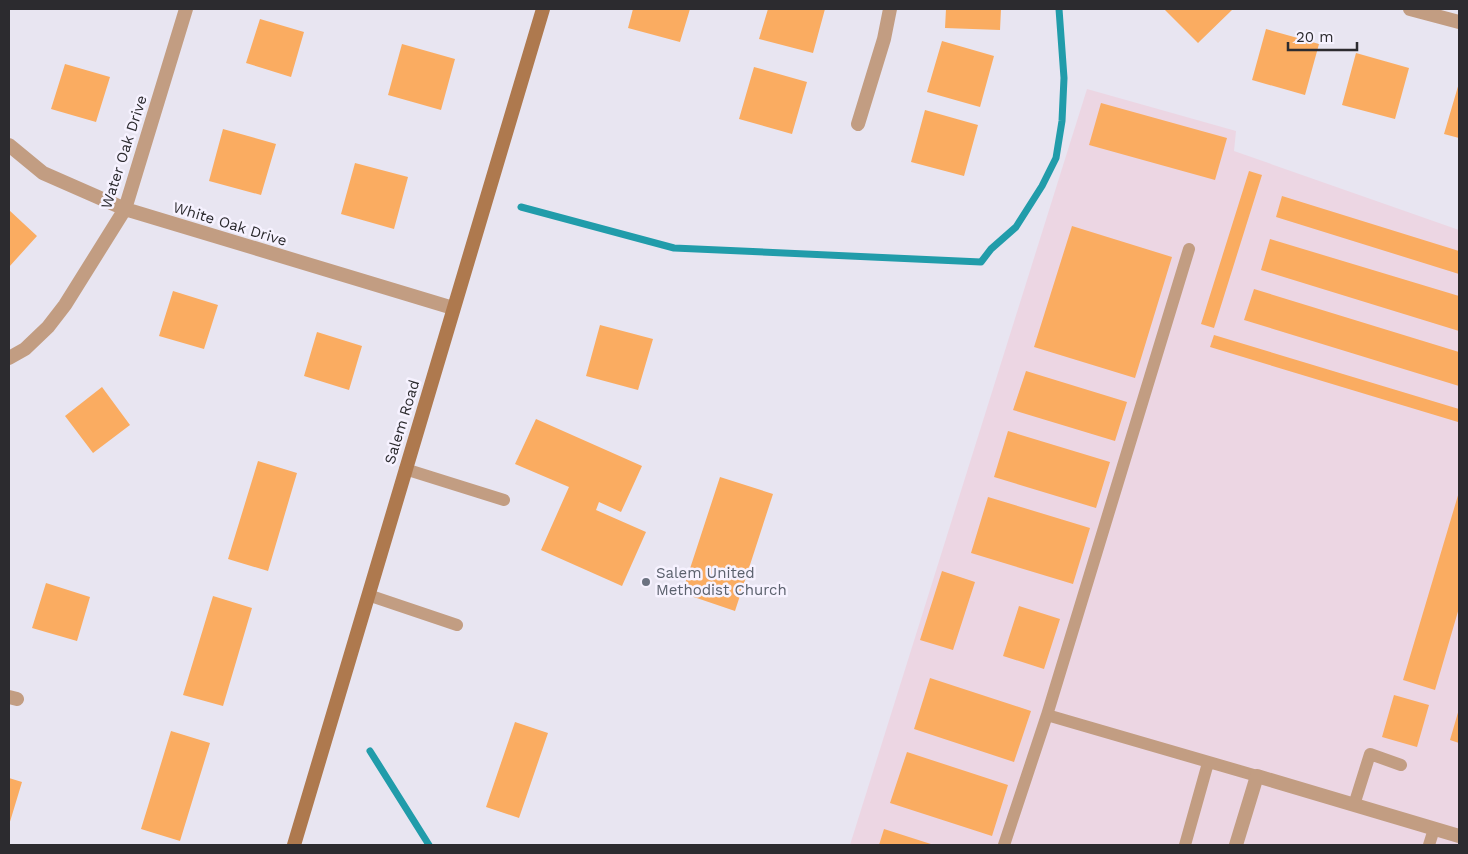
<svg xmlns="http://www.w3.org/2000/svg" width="1468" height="854" font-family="'Work Sans',sans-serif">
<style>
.commercial{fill:#ecd6e3}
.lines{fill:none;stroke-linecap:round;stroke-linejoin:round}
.stream{stroke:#219caa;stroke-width:7}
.building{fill:#faac61}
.service{stroke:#c29d82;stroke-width:12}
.minor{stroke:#c29d82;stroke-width:14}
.secondary{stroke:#ae794e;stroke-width:14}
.worship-dot{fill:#6b7280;stroke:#f6f2ff;stroke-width:2}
.labels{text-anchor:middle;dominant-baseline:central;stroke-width:5;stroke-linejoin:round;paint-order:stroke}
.street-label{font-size:15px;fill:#2c2b2f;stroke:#f6f2ff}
.worship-label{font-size:15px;fill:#5b616d;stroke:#f6f2ff;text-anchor:start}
</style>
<rect width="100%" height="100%" fill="#e8e5f1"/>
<path class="commercial" d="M 1087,89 L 1236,131 L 1234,151 L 1459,230 L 1459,845 L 850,845 Z"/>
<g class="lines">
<path class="stream" d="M 521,207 L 674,248 L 981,262 L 991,249 L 1016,227 L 1042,186 L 1056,158 L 1062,121 L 1064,78 L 1059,9
M 370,751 L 429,845"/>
</g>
<path class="building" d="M 633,9 L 690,9 L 680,42 L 628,28 Z
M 768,9 L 825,9 L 813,53 L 759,39 Z
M 946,9 L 1001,9 L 1000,30 L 945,28 Z
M 1164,9 L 1233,9 L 1198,43 Z
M 260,19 L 304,32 L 291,77 L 246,63 Z
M 1266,29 L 1319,44 L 1305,95 L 1252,80 Z
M 942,41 L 994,56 L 980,107 L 927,92 Z
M 402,44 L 455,59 L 441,110 L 388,95 Z
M 1356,53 L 1409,68 L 1395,119 L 1342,105 Z
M 65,64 L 110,77 L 96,122 L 51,109 Z
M 754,67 L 807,82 L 792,134 L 739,119 Z
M 1459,83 L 1459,138 L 1444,134 Z
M 1101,103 L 1227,138 L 1215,180 L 1089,145 Z
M 925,110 L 978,125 L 964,176 L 911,162 Z
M 223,129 L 276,144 L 261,195 L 209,181 Z
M 355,163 L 408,177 L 394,229 L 341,214 Z
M 1249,171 L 1262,175 L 1214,328 L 1201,324 Z
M 1282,196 L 1459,251 L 1459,274 L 1276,217 Z
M 9,210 L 37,236 L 9,267 Z
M 1072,226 L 1172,257 L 1135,378 L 1034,347 Z
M 1270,239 L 1459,296 L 1459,331 L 1261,270 Z
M 1254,289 L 1459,352 L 1459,386 L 1244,320 Z
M 173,291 L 218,305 L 204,349 L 159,336 Z
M 600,325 L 653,339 L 638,390 L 586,376 Z
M 317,332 L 362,346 L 349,390 L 304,376 Z
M 1214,335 L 1459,409 L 1458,422 L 1210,347 Z
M 1026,371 L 1127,402 L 1115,441 L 1013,410 Z
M 102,387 L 130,425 L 93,453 L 65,416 Z
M 536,419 L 642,466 L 621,512 L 599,502 L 596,510 L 646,532 L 622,586 L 541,550 L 569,487 L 515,464 Z
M 1008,431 L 1110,462 L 1096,508 L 994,477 Z
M 258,461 L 297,473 L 268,571 L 228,559 Z
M 720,477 L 773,494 L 735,611 L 682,593 Z
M 1459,492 L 1459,608 L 1435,690 L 1403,680 Z
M 988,497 L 1090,528 L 1073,584 L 971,553 Z
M 942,571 L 975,582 L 953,650 L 920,640 Z
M 46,583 L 90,597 L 77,641 L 32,628 Z
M 213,596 L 252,608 L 223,706 L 183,695 Z
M 1019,606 L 1060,619 L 1044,669 L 1003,656 Z
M 930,678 L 1031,711 L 1014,762 L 914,729 Z
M 1394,695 L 1429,705 L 1417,747 L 1382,737 Z
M 1459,709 L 1459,743 L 1450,740 Z
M 515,722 L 548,733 L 519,818 L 486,807 Z
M 171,731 L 210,743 L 180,841 L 141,829 Z
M 907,752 L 1008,785 L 992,836 L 890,803 Z
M 9,778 L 22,782 L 9,825 Z
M 884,829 L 934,845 L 879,845 Z"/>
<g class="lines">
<path class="service" d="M 405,469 L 504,500
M 368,595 L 457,625
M 1047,715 L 1189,249
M 1354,805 L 1370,754 L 1401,765
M 1004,845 L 1047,715 L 1257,776
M 1185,845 L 1208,763
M 1429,845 L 1434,829"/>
<path class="minor" d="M 1410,9 L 1459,22
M 858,124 L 884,39 L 890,9
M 9,145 L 43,173 L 125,209 L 453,308
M 9,358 L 25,349 L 48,327 L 65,305 L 125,209 L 186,9
M 9,697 L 17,699
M 1236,845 L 1257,776 L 1459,836"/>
<path class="secondary" d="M 294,845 L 543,9"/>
</g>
<circle class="worship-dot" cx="646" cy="582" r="5"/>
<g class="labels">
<g class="street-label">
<text transform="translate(124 152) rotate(-72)">Water Oak Drive</text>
<text transform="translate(230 224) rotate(17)">White Oak Drive</text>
<text transform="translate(402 422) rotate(-73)">Salem Road</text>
</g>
<g class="worship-label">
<text x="656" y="573">Salem United<tspan x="656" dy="17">Methodist Church</tspan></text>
</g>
</g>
<rect width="1468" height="854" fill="none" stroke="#2c2b2f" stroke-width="20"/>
<path d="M1288 42v8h69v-8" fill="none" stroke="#2c2b2f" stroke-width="2.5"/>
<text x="1296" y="42" font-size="15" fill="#2c2b2f" stroke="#f6f2ff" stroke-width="4" paint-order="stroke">20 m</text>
</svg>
